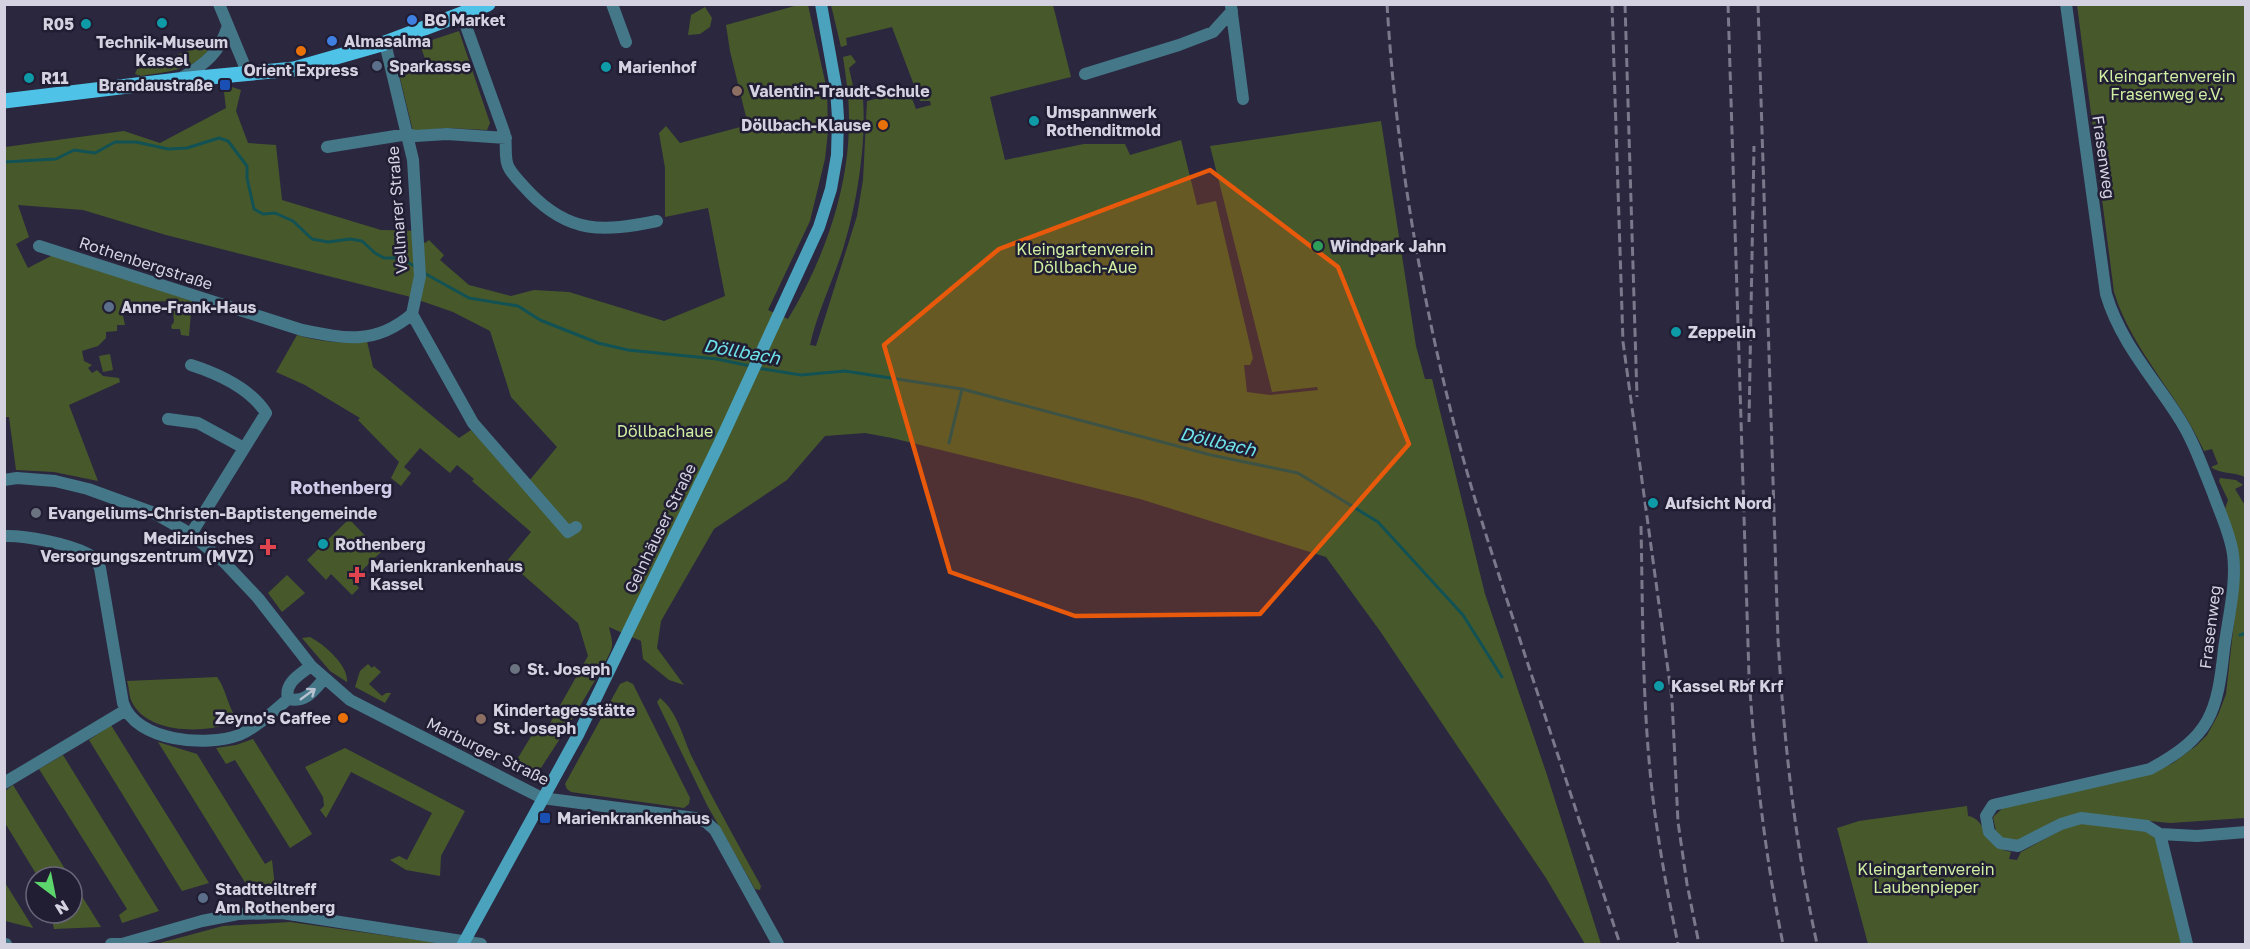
<svg xmlns="http://www.w3.org/2000/svg" width="2250" height="949" font-family="'Golos Text',sans-serif">
<style>
.green{fill:#47592b}
.lines{fill:none;stroke-linecap:round;stroke-linejoin:round}
.stream{stroke:#125154;stroke-width:3}
.street{stroke:#478;stroke-width:12}
.secondary{stroke:#4ba2bd;stroke-width:12}
.primary{stroke:#4ec3e7;stroke-width:15}
.rail{stroke:#7b788b;stroke-width:3;stroke-dasharray:9 4.5;stroke-linecap:butt}
.oneway{stroke:#b7c0cf}
.marked{fill:#e8590c;fill-opacity:0.2;stroke:#e8590c;stroke-width:4.5;stroke-linejoin:round}
.shop-dot{fill:#3f7fe0;stroke:#211d33;stroke-width:2}
.culture-dot{fill:#0f9aa8;stroke:#211d33;stroke-width:2}
.food-dot{fill:#e8710a;stroke:#211d33;stroke-width:2}
.service-dot{fill:#5c6f8a;stroke:#211d33;stroke-width:2}
.transit-dot{fill:#1a4fb4;stroke:#211d33;stroke-width:2}
.education-dot{fill:#8d6e63;stroke:#211d33;stroke-width:2}
.leisure-dot{fill:#2e9e5b;stroke:#211d33;stroke-width:2}
.worship-dot{fill:#6b7280;stroke:#211d33;stroke-width:2}
.health-dot{fill:#e0444e;stroke:#211d33;stroke-width:2}
.labels{text-anchor:middle;dominant-baseline:central;stroke-width:5;stroke-linejoin:round;paint-order:stroke}
.poi-label{font-size:16px;font-weight:bold;fill:#d4d2e1;stroke:#211d33;text-anchor:start}
.park-label{font-size:16px;fill:#cfefa2;stroke:#211d33}
.street-label{font-size:16px;fill:#d4d2e1;stroke:#211d33}
.water-label{font-size:18px;font-style:italic;fill:#6fe3e9;stroke:#211d33}
.neighbourhood-label{font-size:18px;font-weight:bold;fill:#cecae8;stroke:#211d33}
</style>
<rect width="100%" height="100%" fill="#2b273e"/>
<path class="green" d="M 798,5 L 808,5 L 827,90 L 828,131 L 825,159 L 810,221 L 768,310 L 788,319 C 824,260 850,187 849,117 C 849,97 846,77 843,57 L 851,55 L 856,62 L 849,68 L 855,95 L 862,89 C 868,137 857,204 843,249 C 833,281 817,313 810,345 L 816,346 L 857,216 L 863,180 L 867,101 L 909,91 L 916,109 L 931,105 L 930,101 L 920,101 L 892,27 L 846,38 L 847,45 L 841,47 L 831,5 L 1053,5 L 1071,77 L 990,97 L 1005,160 L 1084,144 L 1125,144 L 1130,155 L 1181,140 L 1197,205 L 1216,201 L 1253,358 L 1250,365 L 1244,365 L 1247,392 L 1270,395 L 1318,390 L 1317,387 L 1272,392 L 1210,146 L 1381,121 L 1416,346 L 1425,379 L 1432,379 L 1485,594 L 1546,772 L 1601,944 L 1585,944 L 1546,878 L 1380,631 L 1326,557 L 1140,499 L 892,438 L 865,433 L 825,436 L 787,480 L 714,529 L 661,621 L 657,648 L 684,685 L 669,680 L 643,659 L 641,641 L 609,627 C 610,633 614,643 611,650 C 607,663 541,773 534,776 L 513,766 L 535,730 L 545,732 L 588,656 L 578,623 L 507,561 L 531,532 L 472,481 L 474,479 L 457,465 L 450,473 L 420,448 L 404,467 L 411,473 L 401,486 L 391,478 L 399,462 L 358,420 L 360,418 L 305,385 L 276,372 L 297,335 C 321,342 342,344 367,341 L 373,367 L 459,438 L 471,430 L 524,487 L 557,447 L 511,397 L 490,331 L 453,312 L 407,296 L 166,235 L 83,210 L 18,205 L 29,237 L 16,244 L 28,268 L 53,255 L 192,300 L 189,336 L 181,335 L 180,329 L 172,329 L 171,326 L 174,322 L 172,301 L 140,302 L 131,305 L 129,311 L 126,311 L 121,306 L 125,325 L 117,325 L 117,331 L 106,332 L 106,338 L 98,346 L 82,351 L 84,361 L 92,365 L 88,368 L 92,373 L 97,370 L 103,376 L 119,378 L 120,382 L 69,405 L 98,481 L 54,472 L 16,470 L 9,417 L 5,417 L 5,147 L 124,131 L 160,143 L 226,108 L 223,84 L 241,90 L 236,111 L 248,143 L 276,145 L 282,200 L 381,230 L 422,231 L 423,241 L 425,243 L 429,240 L 444,255 L 440,260 L 469,285 L 511,296 L 534,290 L 569,292 L 664,321 L 725,296 L 708,208 L 665,217 L 665,168 L 659,133 L 666,126 L 680,143 L 748,125 L 730,51 L 726,25 Z
M 2077,5 L 2245,5 L 2245,477 C 2235,472 2219,474 2211,467 L 2218,464 L 2212,449 L 2204,451 C 2179,395 2132,351 2114,292 Z
M 705,7 L 712,18 L 710,27 L 700,34 L 688,35 L 691,15 Z
M 459,31 L 490,123 L 487,130 L 447,128 L 413,131 L 399,74 L 427,65 L 420,44 Z
M 213,42 C 200,71 168,71 141,76 L 135,74 L 137,69 Z
M 110,354 L 113,370 L 103,372 L 99,356 Z
M 2220,478 L 2236,480 L 2243,485 L 2235,489 L 2246,507 L 2245,818 L 2170,823 L 2080,814 L 2020,841 L 2005,841 L 1996,831 L 1993,817 L 2005,806 L 2150,774 L 2173,763 L 2196,746 L 2207,735 L 2218,715 L 2226,694 L 2239,577 L 2225,509 L 2228,500 L 2219,481 Z
M 349,519 L 381,552 L 352,580 L 359,588 L 352,595 L 331,574 L 326,580 L 307,560 Z
M 287,575 L 305,593 L 282,612 L 268,593 Z
M 310,637 C 324,644 349,666 347,682 L 330,671 L 302,638 Z
M 368,664 L 372,668 L 374,666 L 381,672 L 369,684 L 382,696 L 386,693 L 391,693 L 385,703 L 355,687 L 360,671 Z
M 217,677 C 227,690 227,707 238,720 C 231,726 221,726 212,728 C 186,732 143,729 131,700 C 129,695 129,687 127,681 Z
M 627,681 L 633,684 L 690,798 L 689,804 L 684,808 L 571,792 L 567,789 L 565,784 L 620,684 Z
M 660,698 C 678,712 683,739 693,759 C 714,802 738,844 761,886 L 760,890 L 755,889 L 707,805 L 657,702 Z
M 111,725 L 209,883 L 182,891 L 89,740 Z
M 253,739 L 312,834 L 290,848 L 235,760 L 226,764 L 216,748 L 236,745 Z
M 158,742 L 197,754 L 265,864 L 272,860 L 275,887 L 239,893 L 237,890 L 246,884 Z
M 345,748 L 465,811 L 441,856 L 440,876 L 406,870 L 390,860 L 399,856 L 407,860 L 432,813 L 351,772 L 326,818 L 320,810 L 324,806 L 323,797 L 305,767 Z
M 63,755 L 159,911 L 122,923 L 119,915 L 127,909 L 39,769 Z
M 13,785 L 70,877 L 38,877 L 5,823 L 5,791 Z
M 1967,806 L 1968,816 C 1988,819 1981,846 2011,852 L 2009,859 L 2017,860 L 2021,852 L 2065,828 L 2081,823 L 2147,831 L 2158,840 L 2183,944 L 1868,944 L 1837,828 L 1859,821 Z
M 72,880 L 101,927 L 54,929 L 51,916 L 56,913 L 72,913 Z
M 4,881 L 32,926 L 33,928 L 5,921 Z
M 290,922 L 432,942 L 436,944 L 156,944 L 223,926 Z"/>
<g class="lines">
<path class="stream" d="M 4,162 L 56,159 L 74,150 L 95,153 L 115,142 L 136,142 L 168,149 L 187,148 L 219,138 L 228,141 L 247,166 L 247,178 L 254,209 L 263,214 L 275,213 L 293,221 L 312,239 L 328,242 L 350,239 L 362,241 L 375,253 L 384,258 L 400,258 L 416,267
M 424,273 L 469,298 L 518,306 L 540,320 L 598,343 L 628,350 L 717,359 L 750,366
M 757,368 L 801,375 L 845,371 L 962,389 L 1211,455 L 1298,473 L 1378,522 L 1463,615 L 1502,677
M 949,443 L 962,389
M 2240,635 L 2246,633"/>
<path class="street" d="M 219,4 L 248,74
M 612,4 L 626,42
M 2066,4 L 2106,294 C 2120,341 2151,375 2177,415 C 2193,439 2202,466 2213,493 C 2220,513 2230,533 2233,554 C 2237,584 2228,618 2224,649 C 2217,713 2211,736 2150,769 L 1993,805 L 1986,816 L 1989,832 L 2000,843 L 2018,846 L 2061,824 L 2081,818 L 2147,826 L 2160,834 L 2187,944
M 1231,6 L 1243,99
M 462,15 C 476,54 490,93 504,132 C 508,143 503,158 509,168 C 514,177 523,185 530,193 C 570,234 603,232 657,221
M 385,43 L 413,160 L 420,276 L 412,314 L 473,423 L 568,532 L 576,527
M 1085,74 L 1179,45 L 1213,32 L 1232,11
M 181,78 C 206,64 219,53 228,26
M 327,147 L 408,134 L 415,136 L 447,134 L 506,138
M 39,246 L 302,330 C 346,339 376,345 412,314
M 191,365 C 219,374 250,388 266,413 L 191,534
M 168,419 L 198,423 L 244,448
M 4,480 L 17,478 L 55,481 L 88,489 L 154,513 L 191,534 L 224,562 L 258,598 L 311,666 L 350,700 L 542,798 L 695,818 L 706,822 L 715,830 L 778,944
M 4,536 C 25,535 69,544 88,554 C 94,557 97,562 100,568 L 123,703 C 136,742 207,747 239,735 C 257,727 273,712 288,699
M 288,699 C 306,703 313,691 324,679
M 288,699 C 284,683 299,675 311,666
M 4,783 L 126,710
M 2160,834 L 2197,836 L 2246,832
M 4,944 L 6,944
M 111,944 L 122,944 L 202,921 L 238,914 L 282,913 L 481,944"/>
<path class="secondary" d="M 463,944 L 579,733 L 719,444 L 819,227 L 831,189 L 837,155 L 838,118 L 836,88 L 821,4"/>
<path class="primary" d="M 4,101 L 178,80 L 294,69 L 385,43 L 488,4"/>
<path class="rail" d="M 1387,4 C 1396,154 1422,303 1460,447 C 1478,513 1500,578 1521,643 C 1554,743 1587,844 1620,944
M 1612,4 L 1623,342 L 1672,699 L 1678,822 L 1687,884 L 1699,944
M 1625,4 L 1637,397
M 1728,4 L 1749,676 C 1755,766 1765,856 1783,944
M 1758,4 L 1778,639 C 1784,742 1795,844 1817,944
M 1749,422 L 1754,146
M 1641,526 C 1643,622 1642,719 1655,814 C 1661,858 1669,901 1678,944"/>
</g>
<defs><path id="oneway-shaft" d="M-6 0H5M1.5-3L5.5 0L1.5 3" fill="none" stroke-width="1.6" stroke-linecap="round" stroke-linejoin="round" transform="scale(1.5)"/></defs>
<use class="oneway" href="#oneway-shaft" transform="translate(308 694) rotate(-36)"/>
<path class="marked" d="M 1210,170 L 1338,267 L 1409,444 L 1260,614 L 1075,616 L 950,572 L 884,345 L 999,249 Z"/>
<g class="shop-dot">
<circle cx="412" cy="20" r="6"/>
<circle cx="332" cy="41" r="6"/>
</g>
<g class="culture-dot">
<circle cx="162" cy="23" r="6"/>
<circle cx="86" cy="24" r="6"/>
<circle cx="606" cy="67" r="6"/>
<circle cx="29" cy="78" r="6"/>
<circle cx="1034" cy="121" r="6"/>
<circle cx="1676" cy="332" r="6"/>
<circle cx="1653" cy="503" r="6"/>
<circle cx="323" cy="544" r="6"/>
<circle cx="1659" cy="686" r="6"/>
</g>
<g class="food-dot">
<circle cx="301" cy="51" r="6"/>
<circle cx="883" cy="125" r="6"/>
<circle cx="343" cy="718" r="6"/>
</g>
<g class="service-dot">
<circle cx="377" cy="66" r="6"/>
<circle cx="109" cy="307" r="6"/>
<circle cx="203" cy="898" r="6"/>
</g>
<g class="transit-dot">
<rect x="219" y="79" width="12" height="12" rx="3"/>
<rect x="539" y="812" width="12" height="12" rx="3"/>
</g>
<g class="education-dot">
<circle cx="737" cy="91" r="6"/>
<circle cx="481" cy="719" r="6"/>
</g>
<circle class="leisure-dot" cx="1318" cy="246" r="6"/>
<g class="worship-dot">
<circle cx="36" cy="513" r="6"/>
<circle cx="515" cy="669" r="6"/>
</g>
<g class="health-dot">
<path d="M265 538h6v6h6v6h-6v6h-6v-6h-6v-6h6z"/>
<path d="M354 566h6v6h6v6h-6v6h-6v-6h-6v-6h6z"/>
</g>
<g class="labels">
<g class="poi-label">
<text x="424" y="20">BG Market</text>
<text x="74" y="24" text-anchor="end">R05</text>
<text x="344" y="41">Almasalma</text>
<text x="162" y="42" text-anchor="middle">Technik-Museum<tspan x="162" dy="18">Kassel</tspan></text>
<text x="389" y="66">Sparkasse</text>
<text x="618" y="67">Marienhof</text>
<text x="301" y="70" text-anchor="middle">Orient Express</text>
<text x="41" y="78">R11</text>
<text x="213" y="85" text-anchor="end">Brandaustraße</text>
<text x="749" y="91">Valentin-Traudt-Schule</text>
<text x="1046" y="112">Umspannwerk<tspan x="1046" dy="18">Rothenditmold</tspan></text>
<text x="871" y="125" text-anchor="end">Döllbach-Klause</text>
<text x="1330" y="246">Windpark Jahn</text>
<text x="121" y="307">Anne-Frank-Haus</text>
<text x="1688" y="332">Zeppelin</text>
<text x="1665" y="503">Aufsicht Nord</text>
<text x="48" y="513">Evangeliums-Christen-Baptistengemeinde</text>
<text x="254" y="538" text-anchor="end">Medizinisches<tspan x="254" dy="18">Versorgungszentrum (MVZ)</tspan></text>
<text x="335" y="544">Rothenberg</text>
<text x="370" y="566">Marienkrankenhaus<tspan x="370" dy="18">Kassel</tspan></text>
<text x="527" y="669">St. Joseph</text>
<text x="1671" y="686">Kassel Rbf Krf</text>
<text x="493" y="710">Kindertagesstätte<tspan x="493" dy="18">St. Joseph</tspan></text>
<text x="331" y="718" text-anchor="end">Zeyno's Caffee</text>
<text x="557" y="818">Marienkrankenhaus</text>
<text x="215" y="889">Stadtteiltreff<tspan x="215" dy="18">Am Rothenberg</tspan></text>
</g>
<g class="park-label">
<text x="2167" y="76">Kleingartenverein<tspan x="2167" dy="18">Frasenweg e.V.</tspan></text>
<text x="1085" y="249">Kleingartenverein<tspan x="1085" dy="18">Döllbach-Aue</tspan></text>
<text x="665" y="431">Döllbachaue</text>
<text x="1926" y="869">Kleingartenverein<tspan x="1926" dy="18">Laubenpieper</tspan></text>
</g>
<g class="street-label">
<text transform="translate(2104 157) rotate(82)">Frasenweg</text>
<text transform="translate(397 210) rotate(-94)">Vellmarer Straße</text>
<text transform="translate(146 263) rotate(18)">Rothenbergstraße</text>
<text transform="translate(660 528) rotate(-64)">Gelnhäuser Straße</text>
<text transform="translate(2210 627) rotate(-83)">Frasenweg</text>
<text transform="translate(488 751) rotate(26)">Marburger Straße</text>
</g>
<g class="water-label">
<text transform="translate(742 351) rotate(10)">Döllbach</text>
<text transform="translate(1218 441) rotate(13)">Döllbach</text>
</g>
<g class="neighbourhood-label">
<text x="341" y="487">Rothenberg</text>
</g>
</g>
<rect width="2250" height="949" fill="none" stroke="#d4d2e1" stroke-width="12"/>
<g transform="translate(54 895) rotate(148)"><circle r="28" fill="#211d33" stroke="#696579" stroke-width="1.5"/>
<path d="M0-4.5L10 22L0 15L-10 22Z" fill="#5dd56d"/>
<text y="-9" font-size="16" font-weight="bold" text-anchor="middle" fill="#d4d2e1">N</text>
</g>
</svg>
